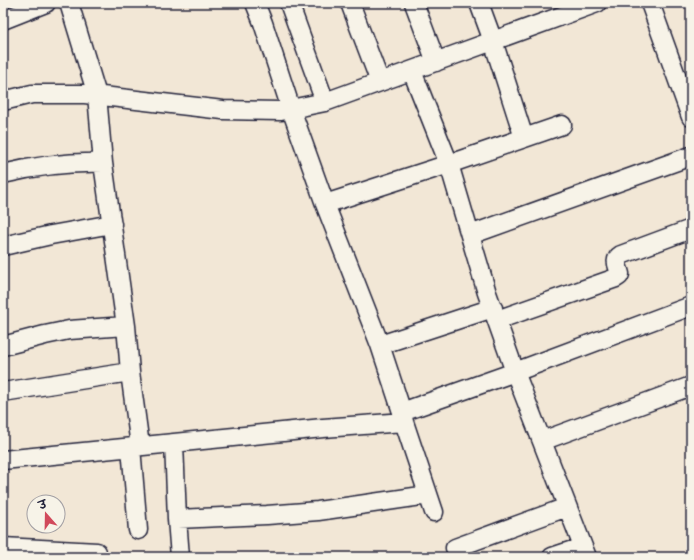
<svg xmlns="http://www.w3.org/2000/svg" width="694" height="560" font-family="'Gochi Hand','Playpen Sans Deva',sans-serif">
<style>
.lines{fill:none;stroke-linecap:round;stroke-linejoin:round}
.minor-casing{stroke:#22223b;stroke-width:21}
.minor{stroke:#f7f3e8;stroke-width:18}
</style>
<rect width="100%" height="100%" fill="#f2e7d6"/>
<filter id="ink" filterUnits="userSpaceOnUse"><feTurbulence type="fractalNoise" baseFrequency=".025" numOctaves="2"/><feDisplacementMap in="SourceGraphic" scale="8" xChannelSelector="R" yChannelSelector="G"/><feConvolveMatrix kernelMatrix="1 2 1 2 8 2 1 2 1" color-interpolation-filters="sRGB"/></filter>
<g filter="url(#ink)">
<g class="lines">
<g class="minor-casing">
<path id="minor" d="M 69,3 L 97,95 L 103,163 L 126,326 L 130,372 L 140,446
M 255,3 L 263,23 L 291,109 L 325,204 L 380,345 L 402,412 L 404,422 L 434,512
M 289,3 L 325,102
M 350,3 L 380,82
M 414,3 L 436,62
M 479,3 L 493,41 L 524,138
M 650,3 L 691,117
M 3,20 L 46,3
M 412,71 L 449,164 L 487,293 L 515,372 L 587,557
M 3,101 L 32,94 L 85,94 L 223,110 L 281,111 L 325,102 L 597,3
M 3,174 C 36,166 69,162 103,163
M 325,204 L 449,164 L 562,125
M 470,235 L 691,156
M 3,246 L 51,235 L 112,224
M 497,320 L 616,278 L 619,276 L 620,274 C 618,266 613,260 621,255 L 691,229
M 380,345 L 493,308
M 3,346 L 45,335 L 69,330 L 126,326
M 3,392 L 130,372
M 402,412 L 515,372 L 691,306
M 542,441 L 691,386
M 174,443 L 177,519 L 180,557
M 131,447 L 138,530
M 3,460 L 323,428 L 404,422
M 177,519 L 267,515 L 318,511 L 428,495
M 3,547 L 97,552
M 455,548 L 567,507
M 552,557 L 582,547"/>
</g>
<use href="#minor" class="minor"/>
</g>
</g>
<rect width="694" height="560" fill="none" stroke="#f7f3e8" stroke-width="16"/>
<rect x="8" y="8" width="678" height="544" fill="none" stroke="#22223b" stroke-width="1.5" filter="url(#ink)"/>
<g transform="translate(46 514) rotate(340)"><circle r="19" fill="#f7f3e8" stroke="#a29fa3"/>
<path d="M0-3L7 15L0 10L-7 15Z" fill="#d1495b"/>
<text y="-6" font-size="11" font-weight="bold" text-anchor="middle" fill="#22223b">उ</text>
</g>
</svg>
